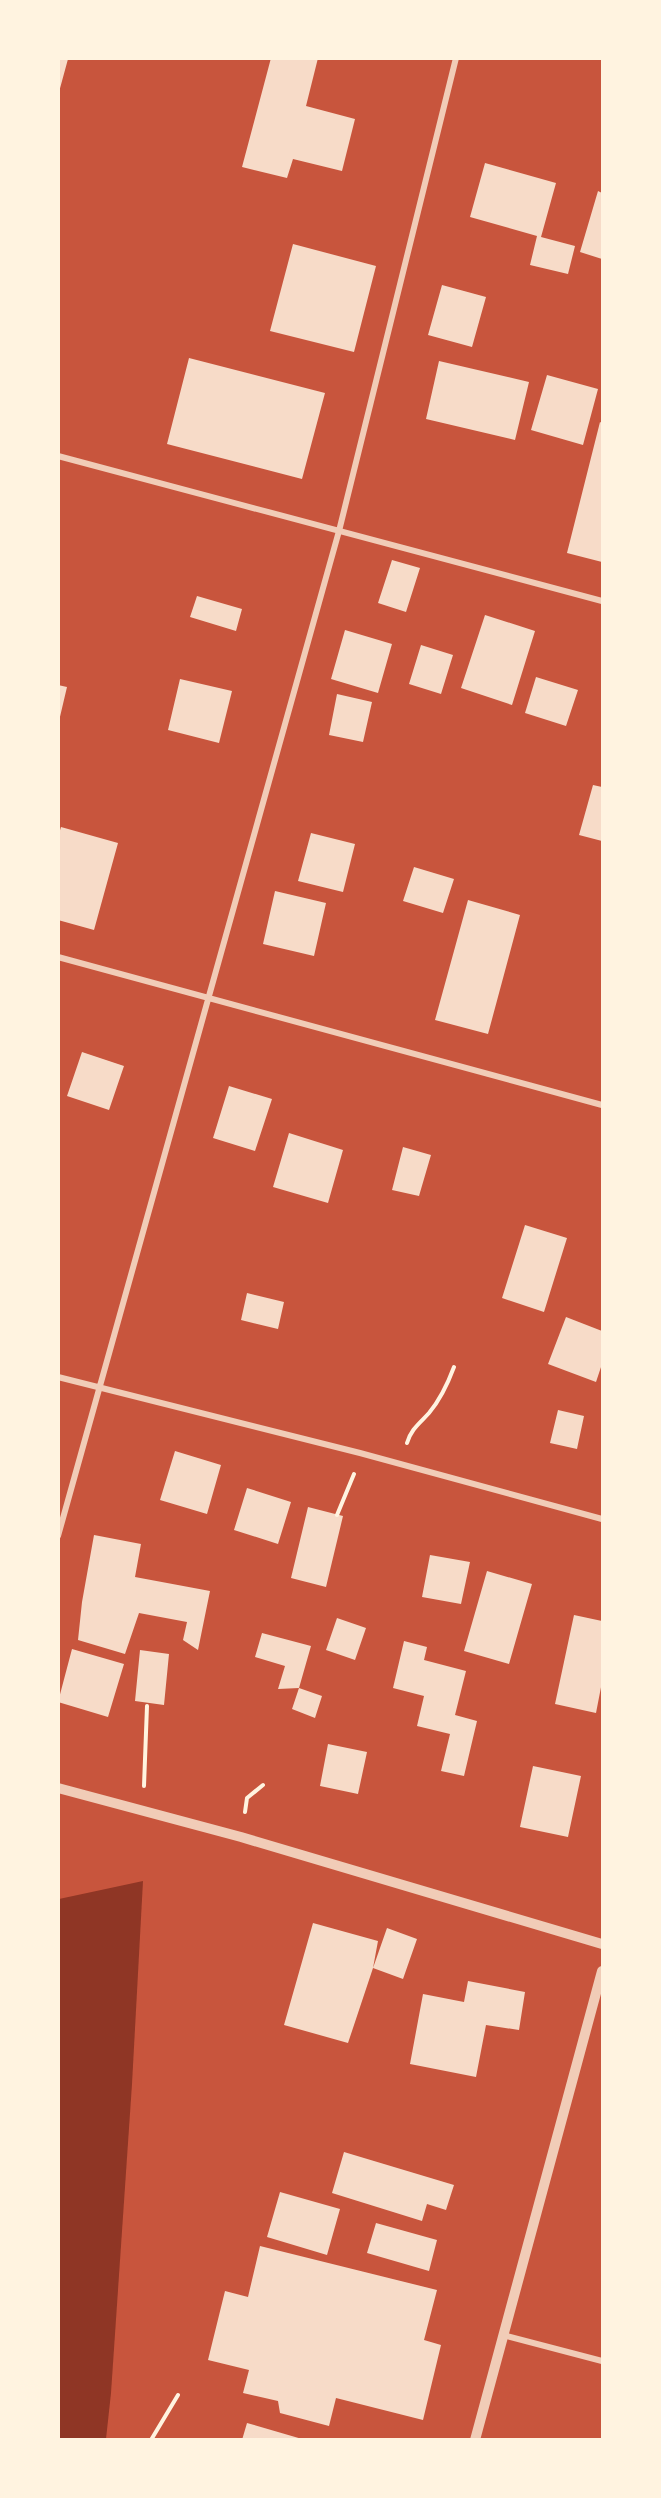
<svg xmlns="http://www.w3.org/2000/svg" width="661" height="2498" font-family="'Public Sans',sans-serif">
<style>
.water{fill:#8f3625}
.building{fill:#f7dbc8}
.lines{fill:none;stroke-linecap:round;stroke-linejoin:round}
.path{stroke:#fff3e0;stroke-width:4}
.minor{stroke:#f1ccb7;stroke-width:6}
.tertiary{stroke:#f1ccb7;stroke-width:10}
</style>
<rect width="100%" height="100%" fill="#c8553d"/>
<path class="water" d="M 143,1881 L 132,2084 L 111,2393 L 106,2439 L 59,2439 L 59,1899 Z"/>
<path class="building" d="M 58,58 L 68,59 L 59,92 L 58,92 Z
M 271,58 L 318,58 L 306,106 L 355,119 L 342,171 L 293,159 L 287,178 L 242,167 Z
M 485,163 L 556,183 L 541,237 L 575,246 L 568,274 L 530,265 L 537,236 L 470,217 Z
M 598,191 L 602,193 L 602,259 L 580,252 Z
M 293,244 L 376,266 L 354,352 L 270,331 Z
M 442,285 L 486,297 L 472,347 L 428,335 Z
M 189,358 L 325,393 L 302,479 L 167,444 Z
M 439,361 L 529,382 L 515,440 L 426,419 Z
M 547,375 L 598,389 L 583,445 L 531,430 Z
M 600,422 L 602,423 L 602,562 L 567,553 Z
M 392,560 L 420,568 L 406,612 L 378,603 Z
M 197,596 L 242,609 L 236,631 L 190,617 Z
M 485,615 L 535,631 L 512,705 L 461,688 Z
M 345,630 L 392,644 L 378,693 L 331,679 Z
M 421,645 L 453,655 L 441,694 L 409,684 Z
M 536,677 L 578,690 L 566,726 L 525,713 Z
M 180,679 L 232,691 L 219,743 L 168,730 Z
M 58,685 L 67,687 L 59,721 L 58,721 Z
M 337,694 L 372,702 L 363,742 L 329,735 Z
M 593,785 L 602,787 L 602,841 L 579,835 Z
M 61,827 L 118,843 L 94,930 L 58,920 L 58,837 Z
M 311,833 L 355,844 L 343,892 L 298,881 Z
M 414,867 L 454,879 L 443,913 L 403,901 Z
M 275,891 L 326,903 L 314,956 L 263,944 Z
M 468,900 L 520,915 L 488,1034 L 435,1020 Z
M 82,1052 L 124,1066 L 109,1110 L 67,1096 Z
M 229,1086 L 272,1099 L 255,1151 L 213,1138 Z
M 289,1133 L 343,1150 L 328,1203 L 273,1187 Z
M 403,1147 L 431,1155 L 419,1196 L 392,1190 Z
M 525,1225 L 567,1238 L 544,1312 L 502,1298 Z
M 247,1293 L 284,1302 L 278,1329 L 241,1320 Z
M 566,1317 L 602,1331 L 602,1364 L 596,1382 L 548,1364 Z
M 558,1410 L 584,1416 L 577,1449 L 550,1443 Z
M 175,1451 L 221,1465 L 207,1514 L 160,1500 Z
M 247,1488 L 291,1502 L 278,1544 L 234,1530 Z
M 308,1507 L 343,1516 L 326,1587 L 291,1578 Z
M 94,1535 L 141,1544 L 135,1577 L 210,1591 L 198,1650 L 183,1640 L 187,1622 L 139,1613 L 125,1654 L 78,1640 L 82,1602 Z
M 430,1555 L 470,1562 L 461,1604 L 422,1597 Z
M 487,1571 L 532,1584 L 509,1664 L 464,1651 Z
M 574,1615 L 602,1621 L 602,1682 L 596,1713 L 555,1704 Z
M 337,1618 L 366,1628 L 355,1660 L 326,1650 Z
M 262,1633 L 311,1646 L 299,1688 L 278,1689 L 285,1666 L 255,1657 Z
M 404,1641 L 427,1647 L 424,1660 L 466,1671 L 455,1715 L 477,1721 L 464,1776 L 441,1771 L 450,1734 L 417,1726 L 424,1696 L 393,1688 Z
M 72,1649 L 124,1664 L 108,1717 L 58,1702 Z
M 140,1650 L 169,1654 L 164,1705 L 135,1701 Z
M 299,1688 L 322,1696 L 315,1718 L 292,1709 Z
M 328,1744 L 367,1752 L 358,1794 L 320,1786 Z
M 533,1766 L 581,1776 L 568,1837 L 520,1827 Z
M 313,1923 L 378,1941 L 373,1968 L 348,2043 L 284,2025 Z
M 387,1928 L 417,1939 L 403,1979 L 373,1968 Z
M 468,1981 L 525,1992 L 519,2030 L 486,2025 L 476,2077 L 410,2064 L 423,1994 L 464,2002 Z
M 344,2152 L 454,2185 L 446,2210 L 427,2204 L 422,2221 L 332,2193 Z
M 280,2192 L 340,2209 L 327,2255 L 267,2237 Z
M 376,2223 L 437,2240 L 429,2271 L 367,2253 Z
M 260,2246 L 437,2290 L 424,2340 L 441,2345 L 423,2420 L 336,2398 L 329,2426 L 280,2413 L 278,2401 L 243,2393 L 249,2370 L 208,2360 L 225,2291 L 248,2297 Z
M 247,2423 L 302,2439 L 302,2440 L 242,2440 Z"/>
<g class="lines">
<path class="path" d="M 407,1443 C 411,1429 420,1423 429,1413 C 440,1400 448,1383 454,1367
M 337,1515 L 354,1474
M 144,1786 L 147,1706
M 245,1812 L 247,1798 L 263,1785
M 151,2440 L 178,2395"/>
<path class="minor" d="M 58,456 L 602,601
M 58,957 L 602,1105
M 58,1377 L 360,1453 L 602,1519
M 58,1536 L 339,531 L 456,58
M 503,2335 L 602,2361"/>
<path class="tertiary" d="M 58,1788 L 241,1837 L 602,1944
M 475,2440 L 602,1971"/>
</g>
<rect width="661" height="2498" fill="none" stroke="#fff3e0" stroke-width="120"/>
</svg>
